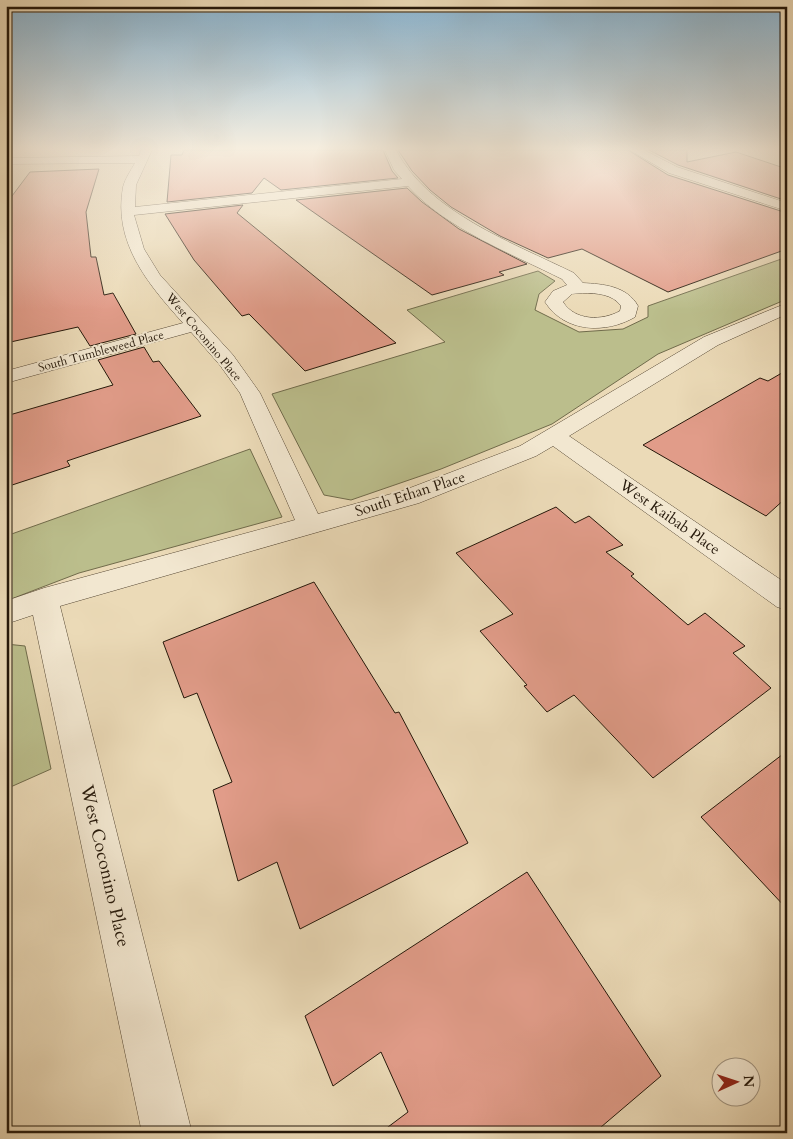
<svg xmlns="http://www.w3.org/2000/svg" width="793" height="1139" font-family="Cardo,serif">
<style>
.green{fill:#bbbe8c;stroke:#706b4b}
.building{fill:#e19c89;stroke:#25180a}
.lines{fill:none;stroke-linecap:round;stroke-linejoin:round}
.street-casing{stroke:#564835;stroke-width:1}
.street{fill:#f2e7d0;fill-rule:evenodd}
.labels{text-anchor:middle;dominant-baseline:central;stroke-width:4;stroke-linejoin:round;paint-order:stroke}
.far-street-label{font-size:12px;fill:#25180a;stroke:#f2e7d0}
.street-label{font-size:15px;fill:#25180a;stroke:#f2e7d0}
.near-street-label{font-size:18px;fill:#25180a;stroke:#f2e7d0}
</style>
<rect width="100%" height="100%" fill="#ebdab7"/>
<filter id="stains"><feTurbulence type="fractalNoise" baseFrequency=".004" numOctaves="4"/><feColorMatrix values="0 0 0 0 .2 0 0 0 0 .09 0 0 0 0 .02 0 0 0 .5 -.17"/></filter>
<radialGradient id="worn" r=".72"><stop offset=".6" stop-color="#630" stop-opacity="0"/><stop offset="1" stop-color="#630" stop-opacity=".3"/></radialGradient>
<path class="green" d="M 787,257 L 787,299 L 658,354 L 552,424 L 441,469 L 351,500 L 324,495 L 272,394 L 445,342 L 407,310 L 538,271 L 555,281 L 539,294 L 535,310 L 579,332 L 623,329 L 648,317 L 648,306 Z
M 250,449 L 282,517 L 79,573 L 6,601 L 6,536 Z
M 6,644 L 25,646 L 51,769 L 6,789 Z"/>
<path class="building" d="M 184,150 L 383,150 L 392,171 L 398,178 L 281,190 L 264,178 L 252,193 L 167,202 L 171,155 L 182,155 Z
M 398,150 L 628,150 L 668,175 L 787,213 L 787,249 L 668,292 L 582,249 L 548,258 L 500,236 L 451,207 L 430,190 L 412,171 Z
M 649,150 L 687,150 L 687,162 L 736,152 L 787,169 L 787,201 L 678,165 Z
M 99,169 L 86,212 L 91,257 L 96,257 L 104,295 L 113,293 L 136,334 L 90,346 L 78,327 L 6,343 L 6,204 L 30,172 Z
M 407,188 L 422,202 L 459,229 L 527,264 L 499,272 L 504,275 L 432,295 L 296,200 Z
M 243,205 L 237,213 L 396,343 L 305,371 L 249,314 L 242,316 L 194,260 L 165,214 Z
M 144,347 L 153,362 L 159,361 L 201,416 L 67,461 L 70,466 L 6,487 L 6,416 L 113,385 L 98,360 Z
M 787,370 L 787,497 L 766,516 L 643,445 L 760,378 L 768,381 Z
M 556,507 L 575,523 L 589,516 L 623,545 L 606,552 L 634,574 L 631,576 L 688,625 L 705,613 L 745,646 L 733,653 L 771,688 L 653,778 L 574,695 L 547,712 L 524,686 L 527,685 L 480,631 L 513,614 L 456,553 Z
M 314,582 L 395,713 L 399,712 L 468,843 L 300,929 L 277,862 L 238,881 L 213,790 L 232,782 L 197,693 L 184,698 L 163,642 Z
M 787,751 L 787,909 L 701,817 Z
M 527,872 L 661,1076 L 594,1133 L 380,1133 L 408,1112 L 381,1052 L 333,1086 L 305,1016 Z"/>
<g class="lines">
<g class="street-casing">
<path id="street" d="M 141,150 L 152,150 L 136,185 L 135,207 L 402,179 L 394,170 L 385,150 L 396,150 C 428,212 513,243 574,273 L 583,283 C 603,284 627,286 638,306 L 635,317 C 606,334 565,333 545,302 L 553,291 L 567,285 L 562,279 C 512,254 445,228 408,186 L 134,215 L 144,249 L 160,275 L 233,355 L 260,393 L 318,514 L 402,491 L 520,446 L 704,337 L 787,303 L 787,314 L 718,345 L 569,436 L 787,584 L 787,610 L 777,607 L 553,446 L 536,456 L 419,503 L 60,606 L 192,1133 L 142,1133 L 33,615 L 6,624 L 6,601 L 44,588 L 295,520 L 240,393 L 219,364 L 191,332 L 6,383 L 6,371 L 183,323 C 147,283 113,242 123,187 C 125,179 131,170 135,163 L 6,164 L 6,158 L 139,156 ZM 583,293 C 596,293 613,294 621,306 L 620,311 C 602,321 575,321 563,302 L 572,294 Z
M 630,150 L 644,150 L 677,167 L 787,203 L 787,211 L 669,173 Z"/>
</g>
<use href="#street" class="street"/>
</g>
<linearGradient id="sky" x2="0" y2="1"><stop stop-color="#89b6d4"/><stop offset="0.48" stop-color="#f6eedf"/><stop offset="1" stop-color="#f6eedf" stop-opacity="0"/></linearGradient>
<rect width="793" height="310" fill="url(#sky)"/>
<g class="labels">
<g class="far-street-label">
<text transform="translate(204 337) rotate(50)">West Coconino Place</text>
<text transform="translate(101 351) rotate(-15)">South Tumbleweed Place</text>
</g>
<g class="street-label">
<text transform="translate(410 494) rotate(-18)">South Ethan Place</text>
<text transform="translate(670 517) rotate(35)">West Kaibab Place</text>
</g>
<g class="near-street-label">
<text transform="translate(105 866) rotate(77)">West Coconino Place</text>
</g>
</g>
<rect width="793" height="1139" fill="none" stroke="#ebdab7" stroke-width="25"/>
<rect x="8" y="8" width="778" height="1124" fill="none" stroke="#25180a" stroke-width="2.5"/>
<rect x="12" y="12" width="768" height="1114" fill="none" stroke="#25180a"/>
<g transform="translate(736 1082) rotate(87)"><circle r="24" fill="#f2e7d0" stroke="#a09481"/>
<path d="M0-4L9 19L0 12L-9 19Z" fill="#8f2418"/>
<text y="-8" font-size="14" font-weight="bold" text-anchor="middle" fill="#25180a">N</text>
</g>
<rect width="100%" height="100%" filter="url(#stains)"/>
<rect width="100%" height="100%" fill="url(#worn)"/>
</svg>
